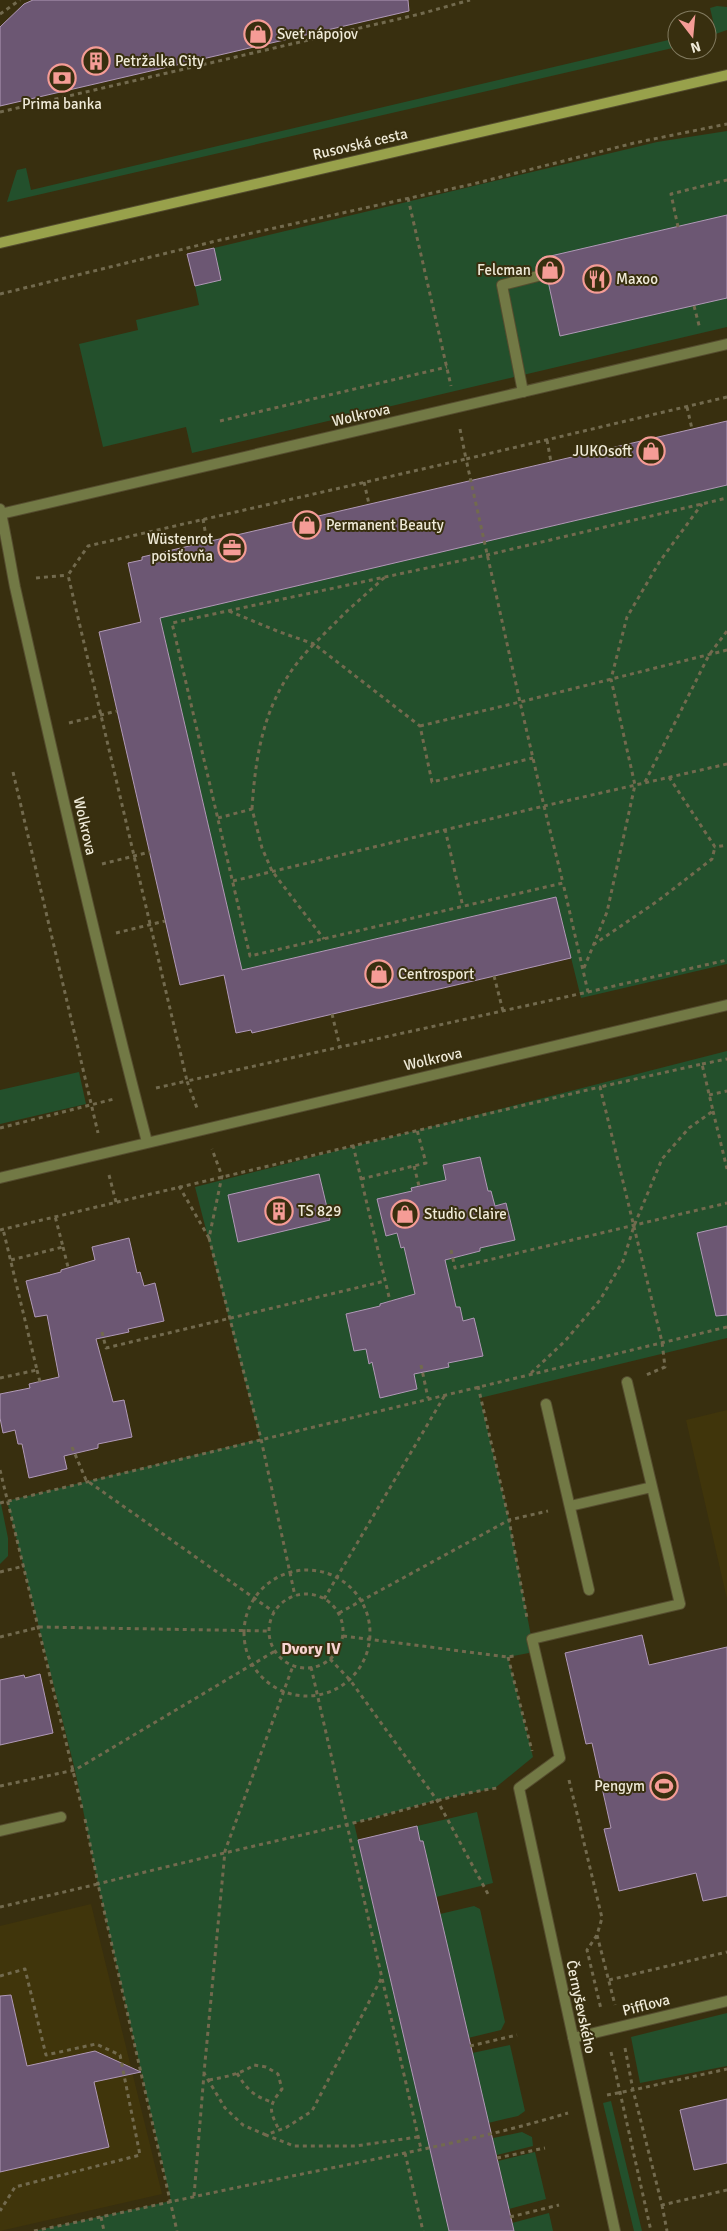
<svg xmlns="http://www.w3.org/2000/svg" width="727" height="2231" font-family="Signika,sans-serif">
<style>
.built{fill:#40350b}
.green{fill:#23502c}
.building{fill:#6c5773;stroke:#b099b7}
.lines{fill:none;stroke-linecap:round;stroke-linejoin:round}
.lane-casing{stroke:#554d2f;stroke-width:12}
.street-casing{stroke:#554d2f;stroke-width:12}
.secondary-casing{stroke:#554d2f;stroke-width:12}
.path{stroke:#726a4e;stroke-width:3;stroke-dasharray:4 4;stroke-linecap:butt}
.lane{stroke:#727945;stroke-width:10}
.street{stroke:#727945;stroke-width:10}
.secondary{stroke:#98a14b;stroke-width:10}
.labels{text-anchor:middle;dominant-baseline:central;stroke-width:4;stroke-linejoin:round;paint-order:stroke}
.poi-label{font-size:15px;fill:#efead8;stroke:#382f0f;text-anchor:start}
.street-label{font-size:15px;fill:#efead8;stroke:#382f0f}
.neighbourhood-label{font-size:16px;font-weight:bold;fill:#f6d3cf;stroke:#382f0f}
</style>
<rect width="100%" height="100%" fill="#382f0f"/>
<path class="built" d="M 727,1410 L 727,1599 L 686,1420 Z
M 91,1904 L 162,2194 L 0,2231 L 0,1926 Z"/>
<path class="green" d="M 717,6 L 727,7 L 727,30 L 707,37 L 707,31 L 715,29 L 710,8 Z
M 677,38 L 677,47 L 7,202 L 17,170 L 26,168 L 31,190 Z
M 727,131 L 727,327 L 192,453 L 186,427 L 103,447 L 79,344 L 138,330 L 136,320 L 199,305 L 195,286 L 221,279 L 214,248 L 657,142 Z
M 727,485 L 727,964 L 581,998 L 556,897 L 242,970 L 160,618 Z
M 727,1051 L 727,1338 L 480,1398 L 509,1520 L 534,1652 L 508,1657 L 533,1757 L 495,1788 L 437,1800 L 354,1823 L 431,2151 L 522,2132 L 532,2137 L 533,2146 L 497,2155 L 496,2153 L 449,2231 L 34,2231 L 171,2201 L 98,1884 L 75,1770 L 7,1501 L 260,1439 L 195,1187 Z
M 79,1072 L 86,1104 L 0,1124 L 0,1090 Z
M 0,1499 L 8,1538 L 8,1556 L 0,1564 Z
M 477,1812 L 493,1883 L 436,1897 L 423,1841 L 420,1841 L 417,1826 Z
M 474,1906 L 480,1909 L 505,2022 L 501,2030 L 468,2038 L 440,1914 Z
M 727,2013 L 727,2066 L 640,2083 L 631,2037 Z
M 510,2045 L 525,2111 L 518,2116 L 488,2123 L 472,2053 Z
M 611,2101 L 642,2231 L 634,2231 L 603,2103 Z
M 535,2152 L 546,2199 L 509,2209 L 498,2161 Z
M 549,2213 L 553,2231 L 514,2231 L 512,2223 Z"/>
<path class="building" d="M 33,0 L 408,0 L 409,11 L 0,106 L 0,27 L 24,4 Z
M 727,215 L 727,298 L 560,336 L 548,281 L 551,279 L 553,273 L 551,269 L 545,267 L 542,258 Z
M 214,248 L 221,280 L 195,286 L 187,254 Z
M 727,421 L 727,485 L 160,618 L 242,970 L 556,897 L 571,958 L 252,1033 L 251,1030 L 236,1033 L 224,975 L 180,985 L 99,632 L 141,622 L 128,563 L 142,560 L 142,557 Z
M 480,1157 L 488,1191 L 491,1191 L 495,1206 L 506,1203 L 515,1240 L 480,1248 L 480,1251 L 445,1260 L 456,1307 L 460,1307 L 463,1321 L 474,1318 L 483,1356 L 448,1363 L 449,1367 L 414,1374 L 417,1389 L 380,1398 L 372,1362 L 369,1364 L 366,1349 L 354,1351 L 346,1314 L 380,1306 L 380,1304 L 415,1294 L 404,1247 L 401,1248 L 397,1233 L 386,1236 L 377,1199 L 412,1191 L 411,1188 L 446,1180 L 443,1165 Z
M 319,1174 L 330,1220 L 238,1242 L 228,1195 Z
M 727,1226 L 727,1315 L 716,1316 L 697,1233 Z
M 129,1238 L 137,1273 L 140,1272 L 144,1286 L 155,1283 L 164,1321 L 128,1329 L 129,1332 L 96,1339 L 113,1402 L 124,1400 L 132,1437 L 98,1444 L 98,1448 L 64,1456 L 67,1469 L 29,1478 L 22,1444 L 18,1444 L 15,1430 L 3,1433 L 0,1418 L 0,1394 L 30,1388 L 29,1384 L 59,1377 L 47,1315 L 35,1317 L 26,1281 L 61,1272 L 61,1270 L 95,1260 L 92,1247 Z
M 642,1635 L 649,1665 L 727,1647 L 727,1896 L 703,1901 L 696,1873 L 619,1891 L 604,1829 L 611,1828 L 592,1743 L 586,1744 L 565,1653 Z
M 40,1674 L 53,1733 L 0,1745 L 0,1680 L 24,1675 L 25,1678 Z
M 417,1826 L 420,1841 L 423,1841 L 514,2231 L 449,2231 L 358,1840 Z
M 11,1995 L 27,2066 L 95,2051 L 141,2072 L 94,2082 L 109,2147 L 0,2172 L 0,1996 Z
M 727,2099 L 727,2163 L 694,2170 L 680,2110 Z"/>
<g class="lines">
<g class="lane-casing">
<path id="lane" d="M 523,392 L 502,285 L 546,274"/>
</g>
<g class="street-casing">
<path id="street" d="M 0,509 C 6,535 10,561 15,587 C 57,773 99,958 147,1142
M 1,514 L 727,344
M 0,1178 L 727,1005
M 546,1404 L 589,1590
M 570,1506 L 652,1487
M 0,1831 L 61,1817
M 573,2038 L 727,2001
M 615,2231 L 519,1788 L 560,1758 L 532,1639 L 680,1604 L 627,1382"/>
</g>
<g class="secondary-casing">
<path id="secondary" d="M 0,243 L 727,75"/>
</g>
<path class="path" d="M 0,14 L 20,0
M 0,112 L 420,14 L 470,0
M 408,198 L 451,386
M 678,227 L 671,194 L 727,180
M 0,294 L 216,241 L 473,184 L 634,143 L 727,124
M 694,306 L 700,329
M 687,407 L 692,429
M 220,421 L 447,367
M 460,429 L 466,459 L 88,546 L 68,575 L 187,1081 L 588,992 L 563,883
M 547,440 L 551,462
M 364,482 L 369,504
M 203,519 L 207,542
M 36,578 L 68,575
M 229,611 L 277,631 L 314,644 L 347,611 L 385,577
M 727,650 L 520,702 L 544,806 L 727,764
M 69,723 L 117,711
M 420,726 L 520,702 L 466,459 L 727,397
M 13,772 L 98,1133
M 669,777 L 715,847 L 727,845
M 645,782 L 709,655 L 727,631
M 252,809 C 256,745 267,691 314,644 L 420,726 L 432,782 L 533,758
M 218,818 L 252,809 L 262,848 L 272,871 L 324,939
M 445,829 L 463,907
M 102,864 L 150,852
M 233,881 L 544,806 L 563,883 L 250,956 L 172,623 L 487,555 L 727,498
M 116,933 L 165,921
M 593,945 L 659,900 L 712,859 L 715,847
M 584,968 L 607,912 L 635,785 L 611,679 L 627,617 L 660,561 L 702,504
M 494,976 L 503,1011
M 588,992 L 727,960
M 332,1014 L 340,1047
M 702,1064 L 727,1059
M 156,1088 L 187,1081 L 197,1108
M 709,1095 L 727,1091
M 713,1111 L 727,1169
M 0,1128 L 114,1099
M 353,1145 L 390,1301
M 414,1166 L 419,1186
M 109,1175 L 116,1202
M 361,1179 L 426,1163 L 417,1130
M 179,1186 L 209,1238 L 222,1176 L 212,1149
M 0,1230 L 600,1087 L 662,1342 L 665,1367 L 646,1375
M 209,1238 L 261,1439 L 295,1596
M 63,1247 L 68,1267
M 451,1250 L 455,1268 L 727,1203
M 11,1260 L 63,1247 L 55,1216
M 102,1332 L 106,1348 L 385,1281
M 421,1365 L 428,1398
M 37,1370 L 40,1382
M 531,1373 L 565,1341 L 600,1300 L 623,1261 L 634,1226 L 662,1159 L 689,1128 L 713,1111 L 702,1064 L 600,1087
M 0,1378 L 37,1370 L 3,1229
M 478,1386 L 509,1520 L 527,1618
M 72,1447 L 86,1480 L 274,1612
M 0,1470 L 82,1808
M 0,1503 L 727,1327
M244 1633a63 63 0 1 1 126 0a63 63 0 1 1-126 0Z
M 0,1572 L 24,1566
M269 1631a37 37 0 1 1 74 0a37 37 0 1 1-74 0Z
M 324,1599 L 445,1395
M 339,1613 L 509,1520 L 548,1511
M 343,1636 L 508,1657 L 514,1656
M 0,1637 L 40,1627 L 269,1631
M 508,1657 L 532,1751
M 330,1659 L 350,1680 L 437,1800 L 488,1894
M 311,1667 L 421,2149
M 569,1780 L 602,1918 L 597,1935 L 587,1950 L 601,2009
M 0,1786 L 75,1770 L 275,1651
M 85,1819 L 98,1884 C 183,1862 268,1843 353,1823 C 401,1812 448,1795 497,1788
M 0,1907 L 98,1884 L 177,2231
M 597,1935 L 615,2005
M 0,1976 L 25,1969 L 46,2055 L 96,2044 L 120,2055 L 140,2155 L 15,2187 L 0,2211
M 381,1979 L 312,2111 L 287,2127 L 266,2135 L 294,2146 L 355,2146 L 418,2137
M 609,1980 L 727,1952
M 470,2046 L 517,2035
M 625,2048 L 633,2090 L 727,2069
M 611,2052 L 651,2231
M 237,2073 C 246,2089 255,2097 272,2102
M 209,2080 C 225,2077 241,2074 254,2065 L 266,2067 L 278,2074 L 282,2089 C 268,2107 269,2109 279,2130
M 607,2095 L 633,2090 L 662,2205 L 727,2190
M 266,2135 L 243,2125 L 225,2108 L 204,2073 L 225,1851 L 293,1666
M 405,2153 L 423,2231
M 497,2158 L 545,2148
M 194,2196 L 204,2074
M 662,2205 L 667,2231
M 101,2217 L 104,2231
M 510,2217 L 559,2205
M 34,2231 C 117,2214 199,2195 283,2178 C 378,2158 475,2141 568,2113"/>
<use href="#lane" class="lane"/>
<use href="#street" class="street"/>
<use href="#secondary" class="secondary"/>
</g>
<defs>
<g id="shop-ring" transform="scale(1.4375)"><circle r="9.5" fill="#382f0f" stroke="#f59c96" stroke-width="1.5"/><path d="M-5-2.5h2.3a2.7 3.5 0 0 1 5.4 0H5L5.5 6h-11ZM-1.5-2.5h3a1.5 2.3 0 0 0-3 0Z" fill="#f59c96"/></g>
<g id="building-ring" transform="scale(1.4375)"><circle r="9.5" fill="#382f0f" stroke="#f59c96" stroke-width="1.5"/><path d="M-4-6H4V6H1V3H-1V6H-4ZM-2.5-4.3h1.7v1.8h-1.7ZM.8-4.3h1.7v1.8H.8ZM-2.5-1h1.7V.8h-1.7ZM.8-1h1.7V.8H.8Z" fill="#f59c96"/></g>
<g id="bank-ring" transform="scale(1.4375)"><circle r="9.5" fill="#382f0f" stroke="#f59c96" stroke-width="1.5"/><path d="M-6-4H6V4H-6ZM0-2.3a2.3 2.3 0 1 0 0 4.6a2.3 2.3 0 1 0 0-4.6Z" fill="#f59c96"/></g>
<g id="restaurant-ring" transform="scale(1.4375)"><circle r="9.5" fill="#382f0f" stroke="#f59c96" stroke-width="1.5"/><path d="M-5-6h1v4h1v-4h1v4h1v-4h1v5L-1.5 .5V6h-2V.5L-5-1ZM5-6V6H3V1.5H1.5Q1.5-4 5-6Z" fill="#f59c96"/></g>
<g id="office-ring" transform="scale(1.4375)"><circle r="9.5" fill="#382f0f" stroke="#f59c96" stroke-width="1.5"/><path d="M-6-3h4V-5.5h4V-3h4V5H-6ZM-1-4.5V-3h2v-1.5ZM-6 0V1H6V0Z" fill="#f59c96"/></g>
<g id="stadium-ring" transform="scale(1.4375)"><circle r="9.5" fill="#382f0f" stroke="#f59c96" stroke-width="1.5"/><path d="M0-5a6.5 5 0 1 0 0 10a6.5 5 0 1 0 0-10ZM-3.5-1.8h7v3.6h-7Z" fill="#f59c96"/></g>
</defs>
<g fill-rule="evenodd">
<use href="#shop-ring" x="258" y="34"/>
<use href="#building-ring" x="96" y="61"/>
<use href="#bank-ring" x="62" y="78"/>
<use href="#shop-ring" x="550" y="270"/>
<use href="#restaurant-ring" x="597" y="279"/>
<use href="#shop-ring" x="651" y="451"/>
<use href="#shop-ring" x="307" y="525"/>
<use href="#office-ring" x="232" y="548"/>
<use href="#shop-ring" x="379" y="974"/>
<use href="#building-ring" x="279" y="1211"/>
<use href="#shop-ring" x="405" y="1214"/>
<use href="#stadium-ring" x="664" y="1786"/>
</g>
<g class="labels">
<g class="poi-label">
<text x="277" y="34">Svet nápojov</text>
<text x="115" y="61">Petržalka City</text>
<text x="62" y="104" text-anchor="middle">Prima banka</text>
<text x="531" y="270" text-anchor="end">Felcman</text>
<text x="616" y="279">Maxoo</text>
<text x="632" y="451" text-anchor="end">JUKOsoft</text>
<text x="326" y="525">Permanent Beauty</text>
<text x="213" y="539" text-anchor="end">Wüstenrot<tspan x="213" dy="17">poisťovňa</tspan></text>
<text x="398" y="974">Centrosport</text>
<text x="298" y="1211">TS 829</text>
<text x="424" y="1214">Studio Claire</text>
<text x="645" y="1786" text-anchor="end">Pengym</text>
</g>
<g class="street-label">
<text transform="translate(360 144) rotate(-13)">Rusovská cesta</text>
<text transform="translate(361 415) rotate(-13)">Wolkrova</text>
<text transform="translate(85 826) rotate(77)">Wolkrova</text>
<text transform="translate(433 1059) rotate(-13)">Wolkrova</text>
<text transform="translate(646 2005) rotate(-14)">Pifflova</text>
<text transform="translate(581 2007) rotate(78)">Černyševského</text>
</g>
<g class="neighbourhood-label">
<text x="311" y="1649">Dvory IV</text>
</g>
</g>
<g transform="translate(692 35) rotate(164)"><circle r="24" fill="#382f0f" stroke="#817a5f"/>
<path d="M0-4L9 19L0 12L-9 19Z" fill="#f59c96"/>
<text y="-8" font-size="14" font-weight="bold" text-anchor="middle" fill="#efead8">N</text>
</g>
</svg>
